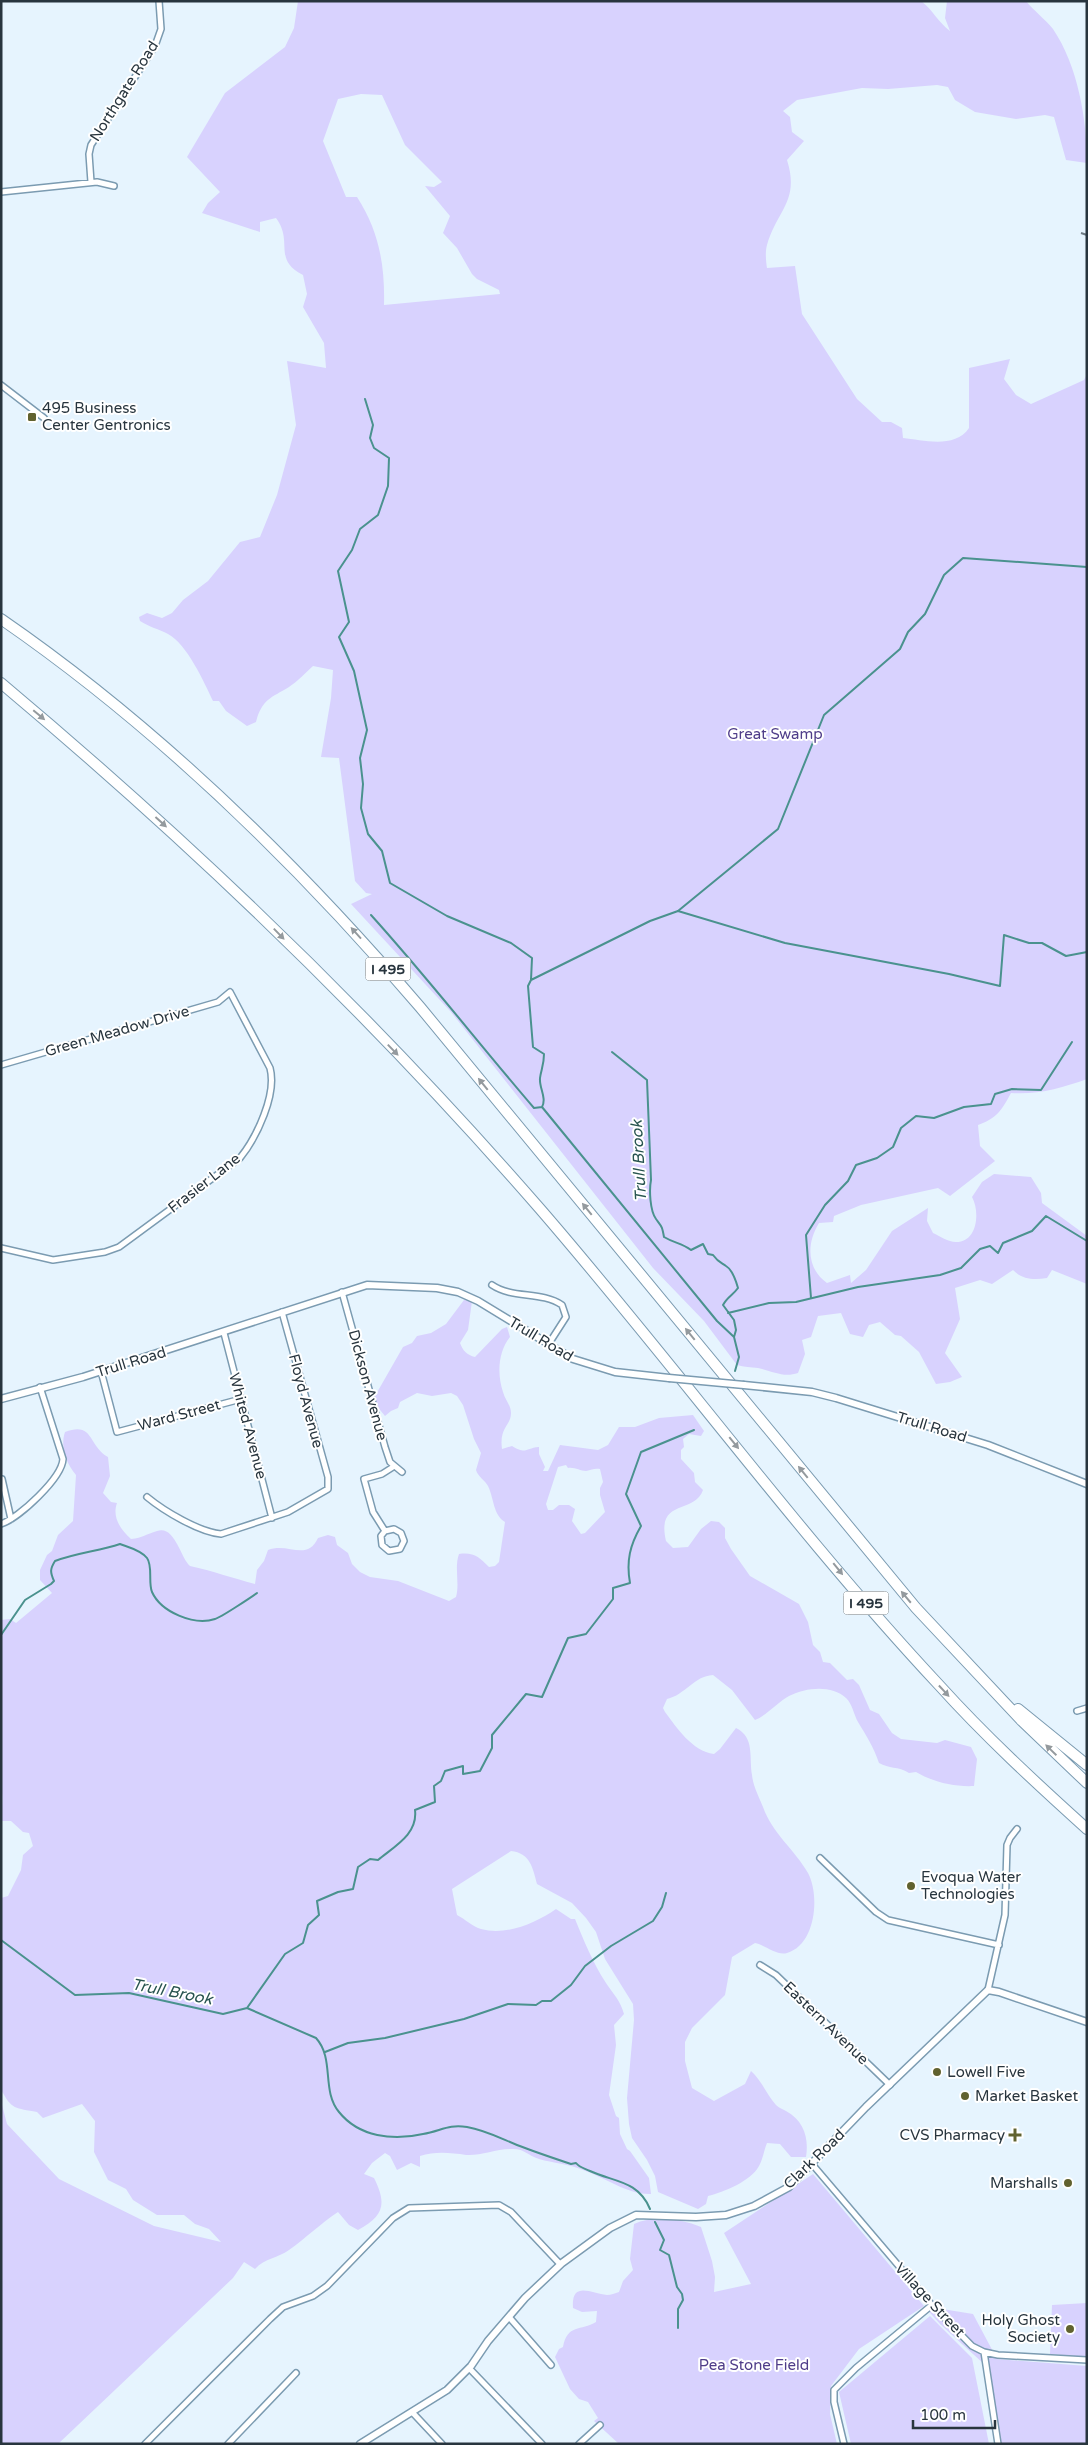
<svg xmlns="http://www.w3.org/2000/svg" width="1088" height="2445" font-family="'Varela Round',sans-serif">
<style>
.green{fill:#d8d2fe;fill-rule:evenodd}
.lines{fill:none;stroke-linecap:round;stroke-linejoin:round}
.stream{stroke:#4a928e;stroke-width:2}
.minor-casing{stroke:#7b9bb1;stroke-width:8}
.tertiary-casing{stroke:#7b9bb1;stroke-width:9}
.motorway-casing{stroke:#7b9bb1;stroke-width:12}
.minor{stroke:#fff;stroke-width:5}
.tertiary{stroke:#fff;stroke-width:6}
.motorway{stroke:#fff;stroke-width:10}
.rail{stroke:#6d7a83;stroke-width:2;stroke-dasharray:9 9;stroke-linecap:butt}
.tertiary-bridge-casing{stroke:#7b9bb1;stroke-width:9;stroke-linecap:butt}
.tertiary-bridge{stroke:#fff;stroke-width:6}
.oneway{fill:#949a9e}
.poi-dot{fill:#61622f;stroke:#fff;stroke-width:2}
.labels{text-anchor:middle;dominant-baseline:central;stroke-width:4;stroke-linejoin:round;paint-order:stroke}
.shield{fill:#fff;stroke:#687278;stroke-width:1}
.shield-label{font-size:14px;font-weight:bold;fill:#28353e}
.street-label{font-size:15px;fill:#28353e;stroke:#fff}
.poi-label{font-size:15px;fill:#28353e;stroke:#fff;text-anchor:start}
.park-label{font-size:15px;fill:#4f3d89;stroke:#fff}
.water-label{font-size:16px;font-style:italic;fill:#285450;stroke:#fff}
</style>
<rect width="100%" height="100%" fill="#e6f4fe"/>
<path class="green" d="M 298,1 L 921,1 C 933,10 937,21 950,31 L 945,18 L 947,1 L 1026,1 C 1034,11 1045,19 1053,29 C 1078,66 1087,120 1087,163 L 1066,160 L 1054,117 L 1045,115 L 1016,119 L 975,112 L 955,100 L 948,87 L 937,85 L 888,89 L 862,88 L 797,100 L 783,111 L 790,117 L 792,132 L 804,141 L 787,160 C 800,201 777,210 767,245 C 765,252 766,261 767,268 L 795,266 L 802,314 L 857,399 L 882,422 L 891,422 L 902,428 L 903,438 C 923,440 955,449 969,428 L 969,368 L 1010,359 L 1004,379 L 1016,395 L 1031,404 L 1084,380 L 1087,374 L 1087,1079 C 1062,1088 1037,1095 1011,1093 C 1002,1110 996,1119 978,1125 L 980,1146 L 995,1161 L 950,1196 L 938,1188 L 861,1205 L 834,1216 L 833,1222 L 819,1223 C 806,1244 807,1269 827,1283 L 850,1275 L 851,1283 L 866,1270 L 892,1231 L 928,1208 L 927,1221 L 933,1233 C 940,1236 948,1242 956,1242 C 978,1242 980,1211 972,1197 L 982,1182 L 994,1174 L 1031,1177 L 1041,1193 L 1042,1203 L 1087,1236 L 1087,1284 L 1052,1270 L 1047,1278 C 1034,1280 1023,1280 1013,1270 L 992,1284 L 980,1280 L 955,1288 L 960,1319 L 945,1353 L 962,1377 L 950,1382 L 936,1384 L 919,1352 L 901,1336 L 895,1335 L 880,1322 L 869,1325 L 863,1337 L 850,1334 L 841,1313 L 818,1316 L 811,1337 L 802,1340 L 805,1354 L 798,1373 C 783,1378 773,1371 758,1368 C 751,1367 744,1367 737,1365 L 704,1321 L 653,1268 L 451,1012 L 351,904 L 372,894 L 366,893 L 355,881 L 339,758 L 321,757 L 331,698 L 333,670 L 313,666 C 305,673 298,681 289,687 C 271,698 262,699 256,722 L 247,726 L 226,711 L 219,701 L 213,701 C 204,682 187,644 168,634 C 159,629 149,627 140,621 L 139,617 L 147,613 L 162,618 L 172,613 L 183,600 L 208,581 L 240,542 L 260,537 L 277,495 L 296,425 L 287,361 L 326,368 L 324,343 L 303,307 L 307,294 L 303,275 C 272,259 294,242 276,218 L 260,222 L 260,232 L 202,213 L 208,203 L 220,192 L 187,157 L 225,93 L 285,47 L 294,28 ZM 361,94 L 382,95 L 405,145 L 442,182 L 434,187 L 425,186 L 450,216 L 443,233 L 457,248 L 472,274 L 477,279 L 499,290 L 500,294 L 384,305 C 385,265 379,231 357,197 L 346,197 L 323,141 L 338,99 Z
M 464,1300 L 472,1301 L 468,1330 L 460,1343 C 463,1351 467,1355 475,1357 L 502,1329 L 507,1327 L 510,1337 C 498,1352 497,1374 503,1392 C 505,1400 511,1405 511,1413 C 511,1426 499,1427 502,1449 L 512,1446 C 527,1455 525,1448 539,1447 L 539,1454 L 545,1467 L 543,1471 L 548,1471 L 560,1445 L 598,1450 L 608,1445 L 619,1427 L 635,1427 L 659,1418 L 693,1415 L 704,1431 L 701,1436 L 689,1434 L 683,1439 L 684,1447 L 681,1450 L 681,1459 L 694,1473 L 695,1482 L 703,1490 C 694,1515 656,1498 666,1541 L 673,1548 L 688,1547 L 701,1529 L 711,1521 L 719,1522 L 725,1528 L 725,1538 L 731,1549 L 750,1576 L 799,1604 L 808,1622 L 813,1645 L 820,1652 L 823,1662 L 830,1663 L 847,1680 L 853,1679 L 859,1685 L 870,1710 L 879,1714 L 892,1733 L 901,1739 L 937,1743 L 945,1740 L 971,1747 L 977,1759 L 974,1786 C 954,1787 933,1782 916,1772 L 909,1773 C 898,1766 889,1769 879,1763 C 874,1748 866,1735 858,1722 C 854,1715 852,1703 846,1698 C 832,1685 807,1687 789,1696 C 778,1702 766,1716 755,1720 L 732,1690 L 713,1675 C 694,1676 685,1695 667,1699 L 663,1708 L 665,1712 C 677,1728 692,1751 714,1754 L 720,1749 L 736,1728 C 755,1737 749,1758 752,1775 C 753,1786 759,1797 763,1807 C 772,1833 795,1850 808,1873 C 820,1895 816,1945 787,1953 C 777,1956 765,1945 755,1943 L 732,1957 L 725,1995 L 692,2028 L 685,2042 L 685,2061 L 692,2088 L 714,2101 L 745,2084 L 751,2071 C 762,2081 767,2095 776,2105 C 779,2108 783,2109 786,2111 C 804,2121 809,2138 806,2157 L 791,2157 L 780,2144 L 767,2143 C 764,2150 763,2159 759,2166 C 751,2181 724,2192 708,2196 L 706,2204 L 698,2209 L 658,2192 L 655,2176 L 647,2160 L 632,2138 L 629,2124 L 627,2098 L 634,2020 L 633,2004 L 605,1959 L 596,1932 L 586,1918 L 572,1903 L 537,1884 C 533,1868 530,1853 511,1851 L 452,1889 L 457,1915 C 465,1919 473,1927 481,1929 C 506,1936 536,1923 556,1909 L 571,1919 L 575,1919 C 584,1941 593,1963 606,1983 C 614,1995 620,2000 624,2014 L 614,2025 L 616,2045 L 609,2095 L 616,2116 L 619,2118 L 620,2134 L 627,2149 L 630,2151 L 649,2178 L 651,2194 C 628,2195 604,2177 583,2170 C 569,2164 553,2163 539,2159 C 527,2155 524,2148 511,2149 C 496,2149 480,2156 466,2155 C 451,2153 436,2151 420,2156 L 420,2167 L 411,2163 L 397,2170 L 390,2156 L 385,2153 L 372,2163 L 364,2174 L 374,2178 C 387,2204 384,2216 358,2230 L 349,2225 L 338,2212 C 320,2224 306,2238 289,2250 C 278,2258 265,2258 255,2269 L 244,2262 L 233,2278 L 58,2444 L 1,2444 L 1,2101 L 7,2124 L 59,2179 L 154,2226 L 221,2242 L 209,2229 L 195,2224 L 184,2215 L 157,2215 L 133,2200 L 126,2189 L 108,2180 L 94,2152 L 95,2121 L 82,2104 L 43,2118 L 37,2112 C 16,2108 11,2110 1,2089 L 1,1898 L 8,1896 L 21,1870 L 23,1855 L 33,1846 L 29,1833 L 23,1832 L 11,1821 L 1,1821 C 1,1810 4,1799 1,1788 L 1,1620 L 10,1619 L 16,1623 L 52,1593 L 40,1580 L 40,1570 L 47,1555 L 52,1551 L 58,1535 L 73,1521 L 76,1475 C 66,1463 60,1447 65,1432 C 94,1421 88,1446 108,1457 L 110,1476 L 103,1493 L 111,1502 L 117,1503 C 112,1517 120,1529 131,1539 C 143,1538 146,1534 157,1531 C 175,1525 180,1557 190,1566 C 213,1571 232,1578 255,1584 L 257,1570 L 264,1561 L 268,1550 C 288,1542 307,1562 318,1538 L 328,1535 L 335,1537 L 337,1545 L 348,1553 L 352,1564 L 360,1572 L 370,1577 L 398,1581 L 449,1601 L 456,1597 C 460,1583 454,1568 459,1554 C 474,1552 479,1557 489,1567 L 495,1566 L 499,1562 L 505,1522 C 493,1515 494,1498 488,1486 C 485,1480 478,1477 476,1470 L 481,1453 L 474,1439 L 463,1405 L 457,1396 L 451,1393 L 432,1396 L 417,1393 L 400,1402 L 398,1408 L 391,1411 L 385,1416 L 376,1405 L 375,1396 L 403,1347 L 412,1343 L 417,1336 L 431,1333 L 446,1324 ZM 566,1465 L 568,1468 C 575,1467 580,1471 586,1471 C 592,1470 594,1468 600,1469 L 603,1482 L 600,1488 L 600,1495 L 605,1512 L 585,1533 L 581,1534 L 572,1521 L 575,1509 L 569,1505 L 559,1505 L 553,1510 L 548,1510 L 546,1504 L 558,1467 Z
M 813,2174 L 924,2306 L 973,2314 L 997,2359 L 1087,2366 L 1087,2444 L 999,2444 L 984,2364 L 940,2324 L 924,2306 L 859,2349 L 831,2386 L 830,2414 L 837,2444 L 619,2444 L 594,2421 L 598,2418 L 588,2402 L 579,2399 L 570,2389 L 555,2357 L 559,2349 L 563,2347 C 567,2324 581,2331 596,2322 L 597,2311 L 582,2312 L 573,2308 C 571,2280 592,2294 607,2295 C 611,2295 615,2293 619,2292 L 623,2281 L 633,2270 L 630,2259 L 634,2224 C 654,2215 681,2219 701,2227 L 712,2261 L 715,2277 L 714,2292 L 751,2284 L 724,2233 Z
M 1087,2303 L 1087,2357 L 1050,2354 L 1052,2305 Z
M 930,2316 L 972,2358 L 989,2444 L 851,2444 L 839,2392 Z"/>
<g class="lines">
<path class="stream" d="M 365,399 L 373,425 L 370,438 L 374,448 L 389,458 L 388,486 L 378,515 L 360,529 L 352,550 L 338,571 L 349,622 L 339,637 L 354,671 L 367,730 L 360,758 L 363,784 L 361,808 L 368,834 L 382,851 L 390,883 L 447,916 L 511,943 L 532,958 L 531,980 L 528,986 L 533,1047 L 544,1054 C 544,1065 541,1070 540,1078 C 539,1088 547,1098 542,1107 L 717,1321 L 734,1337
M 678,911 L 785,943 L 949,974 L 1000,986 L 1004,935 L 1029,943 L 1042,943 L 1066,956 L 1087,952
M 371,915 C 428,978 479,1044 534,1108 L 542,1107
M 531,980 L 650,921 L 678,911 L 778,829 L 824,715 L 900,649 L 908,632 L 925,614 L 944,575 L 963,558 L 1087,567
M 612,1052 L 647,1080 L 651,1180 C 649,1190 650,1211 656,1219 C 662,1227 662,1226 664,1237 C 674,1243 682,1243 691,1250 L 703,1244 L 708,1254 L 713,1255 C 718,1262 720,1262 726,1266 C 733,1270 736,1281 738,1288 C 733,1295 727,1297 723,1305 L 734,1320 L 736,1330 L 734,1337 L 739,1357 L 735,1371
M 811,1298 L 806,1235 L 825,1205 L 848,1181 L 856,1165 L 877,1158 L 893,1147 L 901,1128 L 916,1116 L 934,1118 L 964,1107 L 991,1104 L 995,1094 L 1012,1089 L 1041,1090 L 1072,1042
M 728,1313 L 769,1303 L 796,1302 L 858,1287 L 940,1275 L 961,1268 L 980,1249 L 990,1246 L 998,1253 L 1003,1243 L 1032,1231 L 1046,1216 L 1087,1241
M 1,1635 L 25,1600 L 51,1584 L 54,1581 C 50,1572 50,1569 55,1561 C 76,1553 99,1551 120,1544 C 128,1547 141,1550 147,1558 C 153,1566 148,1582 152,1592 C 161,1612 194,1626 215,1619 C 220,1618 253,1596 257,1593
M 1,1940 L 75,1995 L 129,1993 L 223,2014 L 247,2008 L 285,1954 L 303,1943 L 308,1925 L 319,1915 L 317,1901 L 338,1892 L 353,1889 L 358,1867 L 370,1859 L 378,1860 C 395,1846 418,1834 415,1810 L 435,1802 L 434,1786 L 441,1781 L 445,1771 L 463,1766 L 463,1774 L 480,1771 L 492,1748 L 492,1735 L 526,1694 L 542,1697 L 568,1638 L 586,1634 L 613,1599 L 613,1588 L 630,1583 C 626,1561 630,1545 641,1526 L 626,1494 L 641,1452 L 694,1430
M 247,2008 L 316,2038 C 335,2059 321,2090 339,2112 C 359,2137 393,2141 423,2134 C 441,2131 448,2124 467,2127 C 485,2130 500,2138 517,2145 C 535,2152 553,2158 571,2164 L 576,2163 C 580,2168 584,2168 590,2171 C 613,2182 638,2180 650,2209
M 325,2052 L 348,2043 L 385,2038 L 464,2019 L 508,2004 L 536,2005 L 542,2001 L 551,2001 L 571,1985 L 585,1966 L 611,1946 L 653,1921 L 662,1907 L 666,1893
M 655,2222 L 664,2240 L 660,2250 L 669,2255 L 677,2287 L 682,2294 L 683,2300 L 678,2309 L 678,2328"/>
<g class="minor-casing">
<path id="minor" d="M 91,182 L 89,154 L 91,145 L 155,46 L 161,29 L 159,1
M 1,192 L 97,182 L 114,186
M 1,385 L 44,418
M 1,1065 L 218,1002 L 230,992 L 270,1068 C 277,1094 257,1137 240,1158 L 119,1247 L 105,1252 L 53,1260 L 1,1248
M 492,1285 C 513,1299 541,1291 562,1305 L 566,1317 L 548,1345
M 342,1292 L 385,1447 L 390,1462 L 402,1472
M 224,1333 L 272,1518
M 101,1371 L 117,1432 L 241,1399
M 2,1479 L 11,1519
M 147,1497 C 164,1511 199,1532 221,1534 L 288,1512 L 328,1489 L 328,1477 L 282,1312
M 1,1524 C 19,1518 62,1478 63,1459 L 40,1387
M 385,1531 L 394,1529 L 401,1533 L 404,1541 L 400,1549 L 389,1551 L 382,1545 L 381,1536 L 385,1531 L 373,1512 L 364,1479 L 382,1474 L 393,1467
M 1077,1711 L 1087,1708
M 820,1858 L 876,1912 L 888,1920 L 999,1945
M 760,1965 L 776,1975 L 890,2085
M 988,1990 L 1005,1915 L 1007,1845 L 1010,1838 L 1017,1829
M 812,2164 L 932,2305 L 972,2346 L 984,2352 L 998,2355 L 1087,2360
M 509,2317 L 551,2365
M 984,2352 L 998,2444
M 469,2368 L 542,2444
M 412,2412 L 442,2444
M 145,2444 L 270,2319 L 283,2307 L 313,2296 L 327,2286 L 393,2218 L 409,2208 L 499,2205 L 511,2212 L 560,2264
M 228,2444 L 296,2373
M 579,2444 L 600,2425
M 844,2444 L 834,2402 L 834,2390 L 856,2368 L 932,2305"/>
</g>
<g class="tertiary-casing">
<path id="tertiary" d="M 744,1385 L 812,1392 L 836,1398 L 988,1445 L 1087,1484
M 1,1399 L 83,1377 L 367,1285 L 437,1288 L 458,1292 L 478,1301 L 573,1359 L 615,1372 L 669,1378
M 360,2444 L 447,2390 L 471,2366 L 488,2341 L 525,2298 L 562,2263 L 610,2228 L 636,2215 L 696,2217 L 726,2215 L 754,2206 L 789,2187 L 866,2107 L 988,1990 L 999,1992 L 1087,2022"/>
</g>
<g class="motorway-casing">
<path id="motorway" d="M 1,619 C 159,728 296,862 420,1007 L 916,1608 L 1022,1721 L 1087,1783
M 1,683 C 194,845 376,1020 541,1210 C 676,1366 798,1534 939,1685 C 985,1736 1036,1783 1087,1829
M 1018,1709 L 1087,1765"/>
</g>
<use href="#minor" class="minor"/>
<use href="#tertiary" class="tertiary"/>
<use href="#motorway" class="motorway"/>
<path class="rail" d="M 1081,233 L 1087,235"/>
<g class="tertiary-bridge-casing">
<path id="tertiary-bridge" d="M 669,1378 L 744,1385"/>
</g>
<use href="#tertiary-bridge" class="tertiary-bridge"/>
</g>
<defs><path id="oneway-solid" d="M-6-.8H1V-3.2L6.5 0L1 3.2V.8H-6Z" transform="scale(1.25)"/></defs>
<g class="oneway">
<use href="#oneway-solid" transform="translate(39 715) rotate(40)"/>
<use href="#oneway-solid" transform="translate(161 822) rotate(42)"/>
<use href="#oneway-solid" transform="translate(356 933) rotate(-132)"/>
<use href="#oneway-solid" transform="translate(279 934) rotate(46)"/>
<use href="#oneway-solid" transform="translate(393 1050) rotate(46)"/>
<use href="#oneway-solid" transform="translate(483 1084) rotate(-129)"/>
<use href="#oneway-solid" transform="translate(587 1209) rotate(-129)"/>
<use href="#oneway-solid" transform="translate(690 1334) rotate(-129)"/>
<use href="#oneway-solid" transform="translate(734 1443) rotate(51)"/>
<use href="#oneway-solid" transform="translate(803 1472) rotate(-129)"/>
<use href="#oneway-solid" transform="translate(838 1569) rotate(51)"/>
<use href="#oneway-solid" transform="translate(906 1597) rotate(-130)"/>
<use href="#oneway-solid" transform="translate(944 1691) rotate(47)"/>
<use href="#oneway-solid" transform="translate(1051 1750) rotate(-136)"/>
</g>
<g class="poi-dot">
<rect x="27" y="412" width="10" height="10" rx="2.5"/>
<circle cx="911" cy="1886" r="5"/>
<circle cx="937" cy="2072" r="5"/>
<circle cx="965" cy="2096" r="5"/>
<path d="M1012.5 2127.5h5v5h5v5h-5v5h-5v-5h-5v-5h5z"/>
<circle cx="1068" cy="2183" r="5"/>
<circle cx="1070" cy="2329" r="5"/>
</g>
<g class="labels">
<g class="shield">
<rect x="365.5" y="957.5" width="45" height="23" rx="4"/>
<rect x="843.5" y="1591.5" width="45" height="23" rx="4"/>
</g>
<g class="shield-label">
<text x="388" y="969">I 495</text>
<text x="866" y="1603">I 495</text>
</g>
<g class="street-label">
<text transform="translate(124 91) rotate(-58)">Northgate Road</text>
<text transform="translate(117 1031) rotate(-16)">Green Meadow Drive</text>
<text transform="translate(204 1183) rotate(-38)">Frasier Lane</text>
<text transform="translate(541 1339) rotate(31)">Trull Road</text>
<text transform="translate(131 1362) rotate(-17)">Trull Road</text>
<text transform="translate(368 1385) rotate(75)">Dickson Avenue</text>
<text transform="translate(306 1401) rotate(75)">Floyd Avenue</text>
<text transform="translate(179 1415) rotate(-15)">Ward Street</text>
<text transform="translate(248 1426) rotate(75)">Whited Avenue</text>
<text transform="translate(932 1427) rotate(17)">Trull Road</text>
<text transform="translate(826 2023) rotate(44)">Eastern Avenue</text>
<text transform="translate(814 2159) rotate(-44)">Clark Road</text>
<text transform="translate(930 2300) rotate(47)">Village Street</text>
</g>
<g class="poi-label">
<text x="42" y="408">495 Business<tspan x="42" dy="17">Center Gentronics</tspan></text>
<text x="921" y="1877">Evoqua Water<tspan x="921" dy="17">Technologies</tspan></text>
<text x="947" y="2072">Lowell Five</text>
<text x="975" y="2096">Market Basket</text>
<text x="1005" y="2135" text-anchor="end">CVS Pharmacy</text>
<text x="1058" y="2183" text-anchor="end">Marshalls</text>
<text x="1060" y="2320" text-anchor="end">Holy Ghost<tspan x="1060" dy="17">Society</tspan></text>
</g>
<g class="park-label">
<text x="775" y="734">Great Swamp</text>
<text x="754" y="2365">Pea Stone Field</text>
</g>
<g class="water-label">
<text transform="translate(639 1161) rotate(-93)">Trull Brook</text>
<text transform="translate(172 1992) rotate(11)">Trull Brook</text>
</g>
</g>
<rect width="1088" height="2445" fill="none" stroke="#28353e" stroke-width="5"/>
<path d="M913 2420v8h82v-8" fill="none" stroke="#28353e" stroke-width="2.5"/>
<text x="920" y="2420" font-size="15" fill="#28353e" stroke="#ffffff" stroke-width="4" paint-order="stroke">100 m</text>
</svg>
